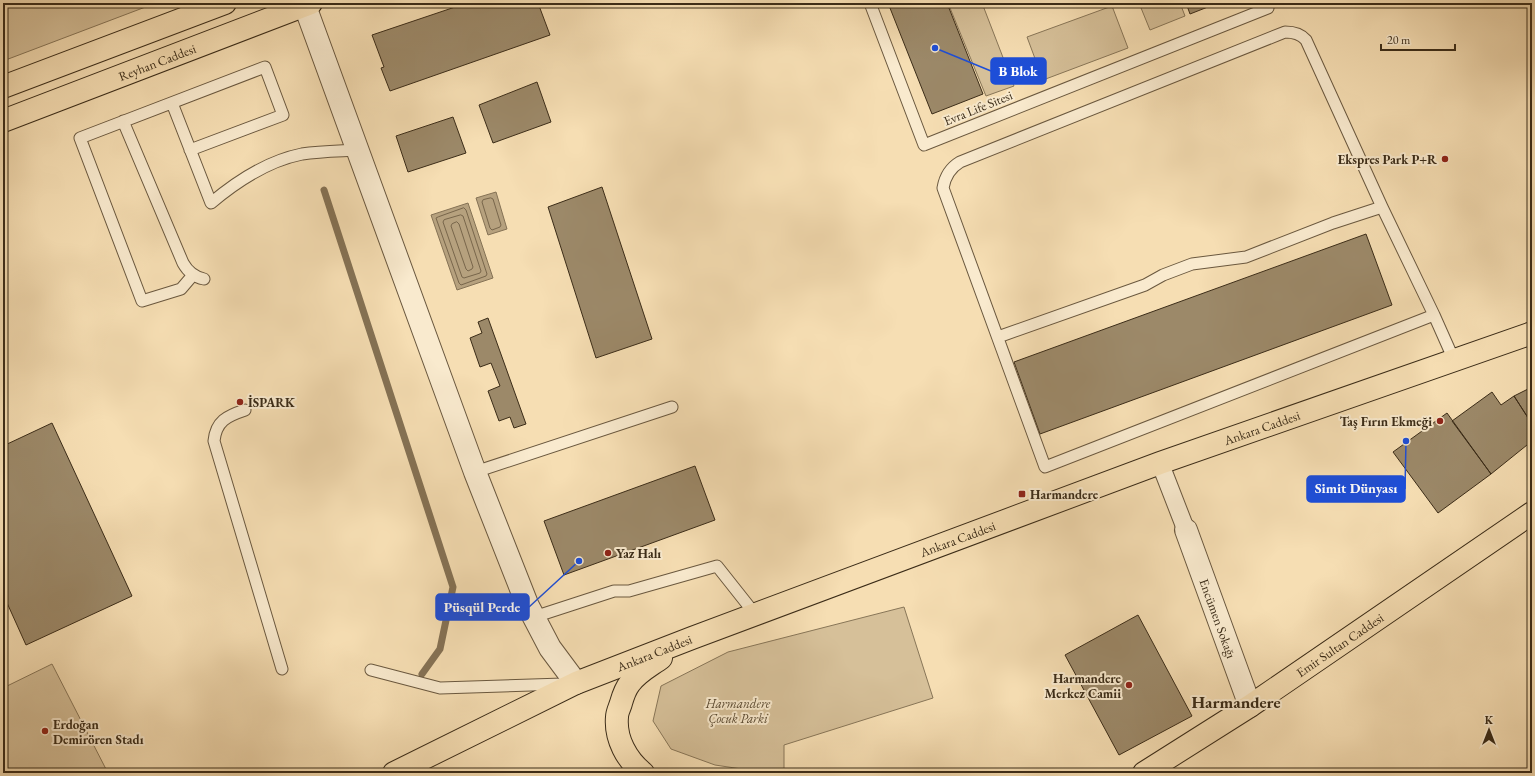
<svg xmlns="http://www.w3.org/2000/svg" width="1535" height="776" font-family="'EB Garamond',serif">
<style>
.green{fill:#d6c099;stroke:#887658}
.water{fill:#b6a17e;stroke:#857255}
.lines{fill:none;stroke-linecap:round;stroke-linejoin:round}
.shore{stroke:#78664b;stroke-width:1}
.stream{stroke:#857255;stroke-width:7}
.building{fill:#9c8969;stroke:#3b2c18}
.service-casing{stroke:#6a583f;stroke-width:13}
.pedestrian-casing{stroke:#6a583f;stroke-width:19}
.minor-casing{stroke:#6a583f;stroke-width:24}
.primary-casing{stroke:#3b2c18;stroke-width:24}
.service{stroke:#f9eace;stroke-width:11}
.pedestrian{stroke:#f9eace;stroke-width:17}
.minor{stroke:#f9eace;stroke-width:22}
.primary{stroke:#f6deb3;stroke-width:22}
.poi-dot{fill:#8f2418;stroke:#f9eace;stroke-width:1.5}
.labels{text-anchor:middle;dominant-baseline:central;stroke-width:4;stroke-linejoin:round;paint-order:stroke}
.street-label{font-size:13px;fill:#3b2c18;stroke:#f9eace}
.poi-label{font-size:13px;font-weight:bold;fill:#3b2c18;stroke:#f9eace;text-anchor:start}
.park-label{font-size:13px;font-style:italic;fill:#5a4a32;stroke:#f9eace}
.district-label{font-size:17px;font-weight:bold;fill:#3b2c18;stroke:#f9eace}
.leader{fill:none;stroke:#1d4ed8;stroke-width:1.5}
.callout-dot{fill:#1d4ed8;stroke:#f9eace;stroke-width:1.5}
.callout{fill:#1d4ed8;stroke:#1d4ed8;stroke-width:1.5}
.callout-label{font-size:14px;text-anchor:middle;font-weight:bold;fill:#fff}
</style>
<rect width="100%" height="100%" fill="#f6deb3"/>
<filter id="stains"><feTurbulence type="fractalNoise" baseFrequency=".005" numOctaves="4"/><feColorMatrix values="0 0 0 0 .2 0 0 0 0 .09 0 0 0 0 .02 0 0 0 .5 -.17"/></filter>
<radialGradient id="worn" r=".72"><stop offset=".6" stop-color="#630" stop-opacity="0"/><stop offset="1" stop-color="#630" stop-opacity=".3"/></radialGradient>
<path class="green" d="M 3,3 L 156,3 L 3,61 Z
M 948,3 L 982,3 L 1014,86 L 986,96 Z
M 1139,3 L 1180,3 L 1185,16 L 1150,30 Z
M 1112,6 L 1128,48 L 1043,80 L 1027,37 Z
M 904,607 L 933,698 L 784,745 L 784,773 L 768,773 L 715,765 L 671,749 L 653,721 L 661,686 L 728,652 Z
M 52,664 L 108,773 L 3,773 L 3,688 Z"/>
<path class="water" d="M 496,192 L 507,229 L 488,235 L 476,198 Z
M 468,203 L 493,278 L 457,290 L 431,215 Z"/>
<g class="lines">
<path class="shore" d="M 491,198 L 493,199 L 501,225 L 500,227 L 492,230 L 490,228 L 482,202 L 483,200 Z
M 464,208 L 466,210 L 487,274 L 486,276 L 461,285 L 459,283 L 436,218 L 438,217 Z
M 461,215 L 463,216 L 481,271 L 480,273 L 464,278 L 462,277 L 443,222 L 444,220 Z
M 457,222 L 459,224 L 473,267 L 472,269 L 468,271 L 466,269 L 451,226 L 452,224 Z"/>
<path class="stream" d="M 324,190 L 453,587 L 440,649 L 422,674"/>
</g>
<path class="building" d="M 467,3 L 538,3 L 550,35 L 390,91 L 381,68 L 384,67 L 372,35 Z
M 888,3 L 947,3 L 983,94 L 932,114 Z
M 1186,3 L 1218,3 L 1190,14 Z
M 537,82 L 551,122 L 493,143 L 479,105 Z
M 453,117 L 466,153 L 408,172 L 396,136 Z
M 602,187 L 652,339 L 596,358 L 548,207 Z
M 1366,234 L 1392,305 L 1040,434 L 1014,362 Z
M 488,318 L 526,424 L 514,428 L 510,417 L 499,421 L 488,391 L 500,386 L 491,363 L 480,367 L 470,338 L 482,333 L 478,322 Z
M 1532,387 L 1532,424 L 1514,396 Z
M 1492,392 L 1501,405 L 1514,396 L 1532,424 L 1532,441 L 1491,474 L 1452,421 Z
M 1447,413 L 1491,474 L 1438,513 L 1393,452 Z
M 52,423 L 132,596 L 26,645 L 3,594 L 3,446 Z
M 695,466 L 715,520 L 564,575 L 544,521 Z
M 1138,615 L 1192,716 L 1119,755 L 1065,655 Z"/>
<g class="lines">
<g class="service-casing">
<path id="service" d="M 870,3 L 924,145 L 1268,8 L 1266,3
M 172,103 L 211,203 C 237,181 267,161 302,154 C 320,151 339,151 357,150
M 123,121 L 183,263 C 188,272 194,277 204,279
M 190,150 L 283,115 L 265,67 L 80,138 L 142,301 L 181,289 L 193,275
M 1434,315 L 1045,467 L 943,188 C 945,176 950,168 960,162 L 1285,32 C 1293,32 1301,34 1306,40 L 1382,207 L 1434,315 L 1454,360
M 998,337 L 1145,285 L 1163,275 L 1192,264 L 1246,257 L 1333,223 L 1382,207
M 245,410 C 227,416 216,421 214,441 L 282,669
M 475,472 L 672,407
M 534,617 L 614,591 L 629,591 L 717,566 L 755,614
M 371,670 L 440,688 L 563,684"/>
</g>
<g class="pedestrian-casing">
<path id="pedestrian" d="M 1160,463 L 1186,530"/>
</g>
<g class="minor-casing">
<g id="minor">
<path d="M 305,6 L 475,472 L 527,604 L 550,648 L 576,683"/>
<path id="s1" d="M 1186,530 L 1250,706"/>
</g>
</g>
<g class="primary-casing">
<g id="primary">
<path d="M 3,87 L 225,3"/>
<path id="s2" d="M 3,121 L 311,3"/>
<path id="s3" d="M 394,773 L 576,683 L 692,638 L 1160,463 L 1532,333"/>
<path d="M 643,773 C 627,760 615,739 617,717 C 617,712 620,707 621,703 C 623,696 626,688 630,683 C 638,672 650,666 661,658"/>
<path id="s4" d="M 1144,773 L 1250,706 L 1532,513"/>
</g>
</g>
<use href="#service" class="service"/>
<use href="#pedestrian" class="pedestrian"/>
<use href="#minor" class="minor"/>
<use href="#primary" class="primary"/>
</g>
<g class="poi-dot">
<circle cx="1445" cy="159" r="4"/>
<circle cx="240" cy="402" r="4"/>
<circle cx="1440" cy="421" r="4"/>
<rect x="1018" y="490" width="8" height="8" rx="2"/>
<circle cx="608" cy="553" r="4"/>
<circle cx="1129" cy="685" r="4"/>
<circle cx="45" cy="731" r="4"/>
</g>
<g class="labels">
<g class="street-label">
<text stroke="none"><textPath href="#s2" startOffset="165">Reyhan Caddesi</textPath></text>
<text transform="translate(978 108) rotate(-22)">Evra Life Sitesi</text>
<text stroke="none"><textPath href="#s3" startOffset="935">Ankara Caddesi</textPath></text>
<text stroke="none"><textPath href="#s3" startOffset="611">Ankara Caddesi</textPath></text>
<text stroke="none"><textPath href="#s1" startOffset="94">Encümen Sokağı</textPath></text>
<text stroke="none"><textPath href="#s4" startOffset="234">Emir Sultan Caddesi</textPath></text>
<text stroke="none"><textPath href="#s3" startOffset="287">Ankara Caddesi</textPath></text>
</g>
<g class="poi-label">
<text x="1437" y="159" text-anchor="end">Ekspres Park P+R</text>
<text x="248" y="402">İSPARK</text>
<text x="1432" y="421" text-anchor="end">Taş Fırın Ekmeği</text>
<text x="1030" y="494">Harmandere</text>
<text x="616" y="553">Yaz Halı</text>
<text x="1121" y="678" text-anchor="end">Harmandere<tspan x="1121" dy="15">Merkez Camii</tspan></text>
<text x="53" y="724">Erdoğan<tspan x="53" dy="15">Demirören Stadı</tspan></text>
</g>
<g class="park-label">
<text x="738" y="703">Harmandere<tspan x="738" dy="15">Çocuk Parki</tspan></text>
</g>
<g class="district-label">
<text x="1236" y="702">Harmandere</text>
</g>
</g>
<path class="leader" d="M935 48L991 71M1406 441L1405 489M579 561L529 607"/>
<g class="callout-dot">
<circle cx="935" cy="48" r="4"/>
<circle cx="1406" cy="441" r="4"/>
<circle cx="579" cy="561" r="4"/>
</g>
<g class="callout">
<rect x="991" y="58" width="55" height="26" rx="4"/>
<rect x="1307" y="476" width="98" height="26" rx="4"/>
<rect x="436" y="594" width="93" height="26" rx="4"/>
</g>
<g class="callout-label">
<text x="1018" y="76">B Blok</text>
<text x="1356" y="493">Simit Dünyası</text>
<text x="482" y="612">Püsqül Perde</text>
</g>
<rect width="1535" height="776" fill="none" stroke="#f6deb3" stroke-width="16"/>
<rect x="4" y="4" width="1527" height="768" fill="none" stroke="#3b2c18" stroke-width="2"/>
<rect x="8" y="8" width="1519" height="760" fill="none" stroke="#3b2c18"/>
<g transform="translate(1489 730)" stroke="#f9eace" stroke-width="3" paint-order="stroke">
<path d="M0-3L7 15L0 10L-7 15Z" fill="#3b2c18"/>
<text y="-6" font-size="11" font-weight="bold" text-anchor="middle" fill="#3b2c18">K</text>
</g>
<path d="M1381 44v6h74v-6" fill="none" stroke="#3b2c18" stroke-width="2"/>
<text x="1387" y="44" font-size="12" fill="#3b2c18" stroke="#f9eace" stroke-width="3" paint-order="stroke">20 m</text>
<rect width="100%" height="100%" filter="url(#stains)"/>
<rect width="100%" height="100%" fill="url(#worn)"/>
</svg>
